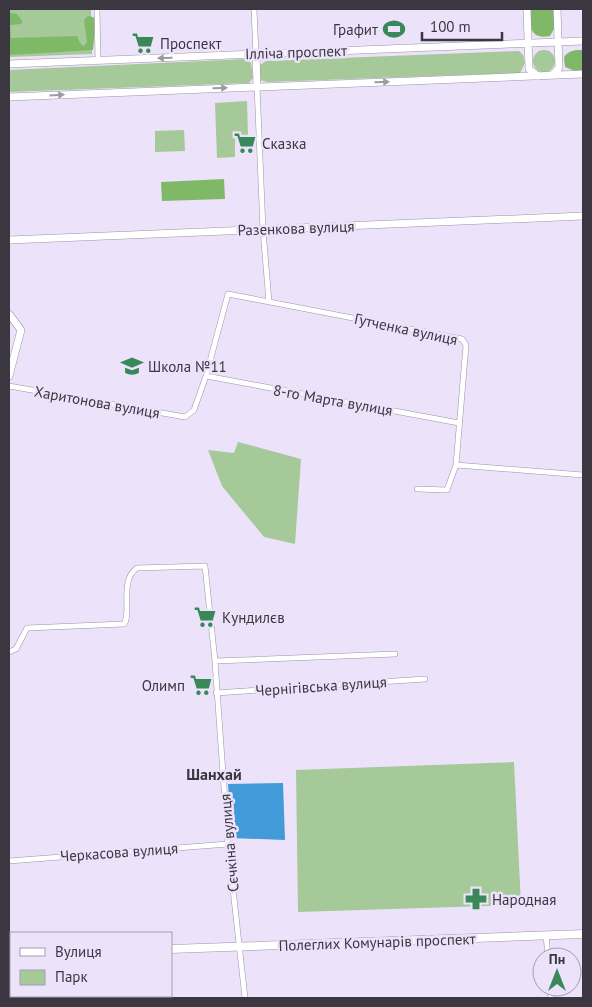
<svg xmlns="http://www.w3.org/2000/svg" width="592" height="1007" font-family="'PT Sans',sans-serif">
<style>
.green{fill:#a5c998}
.forest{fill:#7fb968}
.water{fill:#429ad9}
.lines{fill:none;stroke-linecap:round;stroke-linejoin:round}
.street-casing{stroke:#9b92a8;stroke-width:6}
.secondary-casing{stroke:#9b92a8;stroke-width:8}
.primary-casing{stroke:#9b92a8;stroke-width:9}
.street{stroke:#fff;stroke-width:5}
.secondary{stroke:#fff;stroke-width:7}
.primary{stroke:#fff;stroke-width:8}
.oneway{fill:#9d9ba0}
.labels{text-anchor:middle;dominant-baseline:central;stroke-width:5;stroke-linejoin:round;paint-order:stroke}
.poi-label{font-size:15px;fill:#3b3740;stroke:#ece2fa;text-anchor:start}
.street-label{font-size:15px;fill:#3b3740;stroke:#ece2fa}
.neighbourhood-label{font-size:16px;font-weight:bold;fill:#3b3740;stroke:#ece2fa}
</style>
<rect width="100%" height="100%" fill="#ece2fa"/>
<path class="green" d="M 9,9 L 91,9 L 92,54 L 9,57 Z
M533 61a11 11 0 1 1 22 0a11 11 0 1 1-22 0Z
M 519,51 L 523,55 L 525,63 L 520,73 L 267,82 L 260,80 L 260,65 L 266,61 Z
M 246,59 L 251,63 L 253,78 L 249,83 L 9,92 L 9,70 Z
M 247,101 L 248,136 L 235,137 L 235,157 L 217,158 L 215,103 Z
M 184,130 L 185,151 L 155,152 L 155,131 Z
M 238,442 L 301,459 L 295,544 L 264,537 L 222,486 L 208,450 L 234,453 Z
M 514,762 L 521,905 L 298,912 L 296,770 Z"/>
<path class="forest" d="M 530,9 L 554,9 L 555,27 L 550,36 C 528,40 531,25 530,9 Z
M 9,13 L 17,14 L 23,22 L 21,24 L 10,25 L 11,38 L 77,36 L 80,43 L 83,46 L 86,44 L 87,41 L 84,20 L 88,16 L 93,17 L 95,19 C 95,29 94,40 93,50 L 9,55 Z
M 583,50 L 583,71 L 575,71 L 565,67 L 564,57 C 569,50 575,50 583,50 Z
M 224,179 L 225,199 L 162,201 L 161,182 Z"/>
<path class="water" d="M 283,783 L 285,840 L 232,838 L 228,784 Z"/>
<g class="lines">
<g class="street-casing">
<path id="street" d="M 97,9 L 98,61
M 254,9 L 256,54
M 257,86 L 263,230 L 269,302
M 206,376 L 459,423
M 9,386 L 185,417 L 194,410 L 206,376 L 228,294 L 462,339 L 466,345 L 456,465 L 447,490 L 417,489
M 456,465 L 583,475
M 9,652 L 16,649 L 27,628 L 124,624 C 132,614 119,580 137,568 L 205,566 L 215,661 L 228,844 L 245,998
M 215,661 L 395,654
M 216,693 L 425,679
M 9,861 L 228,844
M 546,935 L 548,957
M 9,964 L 11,965
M 550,987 L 551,998
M 137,996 L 153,998"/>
</g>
<g class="secondary-casing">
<path id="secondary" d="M 527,9 L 529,69 L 538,76
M 256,54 L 257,86
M 9,64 L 583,41
M 552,75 L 559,68 L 557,9
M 9,97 L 583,74
M 9,240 L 583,216
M 9,314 L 21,330 L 9,376"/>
</g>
<g class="primary-casing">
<path id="primary" d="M 171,949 L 583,934
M 9,958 L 11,957"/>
</g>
<use href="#street" class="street"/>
<use href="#secondary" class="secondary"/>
<use href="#primary" class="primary"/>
</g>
<defs><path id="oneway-solid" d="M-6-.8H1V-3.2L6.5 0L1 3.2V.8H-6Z" transform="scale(1.25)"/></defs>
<g class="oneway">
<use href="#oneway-solid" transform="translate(165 58) rotate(178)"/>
<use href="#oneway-solid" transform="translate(382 82) rotate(-2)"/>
<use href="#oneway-solid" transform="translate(220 88) rotate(-2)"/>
<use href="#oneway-solid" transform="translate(57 95) rotate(-3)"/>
</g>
<defs>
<g id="stadium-bare" transform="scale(1.725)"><path d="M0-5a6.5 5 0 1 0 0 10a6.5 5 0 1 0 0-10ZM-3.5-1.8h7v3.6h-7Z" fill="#398859" stroke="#ece2fa" stroke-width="2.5" paint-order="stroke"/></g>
<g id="supermarket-bare" transform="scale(1.725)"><path d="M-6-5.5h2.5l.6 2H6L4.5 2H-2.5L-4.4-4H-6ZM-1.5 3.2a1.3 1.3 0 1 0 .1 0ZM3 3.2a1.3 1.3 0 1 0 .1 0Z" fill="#398859" stroke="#ece2fa" stroke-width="2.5" paint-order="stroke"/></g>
<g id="school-bare" transform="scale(1.725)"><path d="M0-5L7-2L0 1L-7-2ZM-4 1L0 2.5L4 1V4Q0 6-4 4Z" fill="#398859" stroke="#ece2fa" stroke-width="2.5" paint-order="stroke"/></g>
<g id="pharmacy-bare" transform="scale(1.725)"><path d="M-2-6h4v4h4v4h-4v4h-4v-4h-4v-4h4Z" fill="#398859" stroke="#ece2fa" stroke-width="2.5" paint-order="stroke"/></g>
</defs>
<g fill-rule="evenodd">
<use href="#stadium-bare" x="394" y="29"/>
<use href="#supermarket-bare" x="143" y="43"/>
<use href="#supermarket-bare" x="245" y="143"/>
<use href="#school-bare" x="132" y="366"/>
<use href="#supermarket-bare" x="205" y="617"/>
<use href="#supermarket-bare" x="201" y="685"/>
<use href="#pharmacy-bare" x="476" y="899"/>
</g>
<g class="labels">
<g class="poi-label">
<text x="378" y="29" text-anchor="end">Графит</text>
<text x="160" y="43">Проспект</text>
<text x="262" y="143">Сказка</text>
<text x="148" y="366">Школа №11</text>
<text x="222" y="617">Кундилєв</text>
<text x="185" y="685" text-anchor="end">Олимп</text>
<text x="492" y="899">Народная</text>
</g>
<g class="street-label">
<text transform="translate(296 52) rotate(-2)">Ілліча проспект</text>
<text transform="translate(296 228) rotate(-2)">Разенкова вулиця</text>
<text transform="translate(406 329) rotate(12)">Гутченка вулиця</text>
<text transform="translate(333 400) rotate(10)">8-го Марта вулиця</text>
<text transform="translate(97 402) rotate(10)">Харитонова вулиця</text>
<text transform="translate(321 686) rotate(-4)">Чернігівська вулиця</text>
<text transform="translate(229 843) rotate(-95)">Сєчкіна вулиця</text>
<text transform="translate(119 852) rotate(-4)">Черкасова вулиця</text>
<text transform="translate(377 942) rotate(-2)">Полеглих Комунарів проспект</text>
</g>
<g class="neighbourhood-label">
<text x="214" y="774">Шанхай</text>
</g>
</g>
<rect width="592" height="1007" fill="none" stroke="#3b3740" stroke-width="20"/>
<rect x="10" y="932" width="162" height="65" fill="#ece2fa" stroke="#a59eb0"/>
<rect x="20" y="948" width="25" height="8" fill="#ffffff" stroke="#a59eb0"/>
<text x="55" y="957" font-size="15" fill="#3b3740">Вулиця</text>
<rect x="20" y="970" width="25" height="15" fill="#a5c998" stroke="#a59eb0"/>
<text x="55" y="982" font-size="15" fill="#3b3740">Парк</text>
<g transform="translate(557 972)"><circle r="24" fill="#ece2fa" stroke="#a59eb0"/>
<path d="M0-4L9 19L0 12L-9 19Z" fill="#398859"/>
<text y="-8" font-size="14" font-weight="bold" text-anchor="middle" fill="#3b3740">Пн</text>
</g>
<path d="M422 32v8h80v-8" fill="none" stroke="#3b3740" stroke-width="2.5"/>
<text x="430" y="32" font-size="15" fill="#3b3740" stroke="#ece2fa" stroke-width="4" paint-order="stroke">100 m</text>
</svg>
